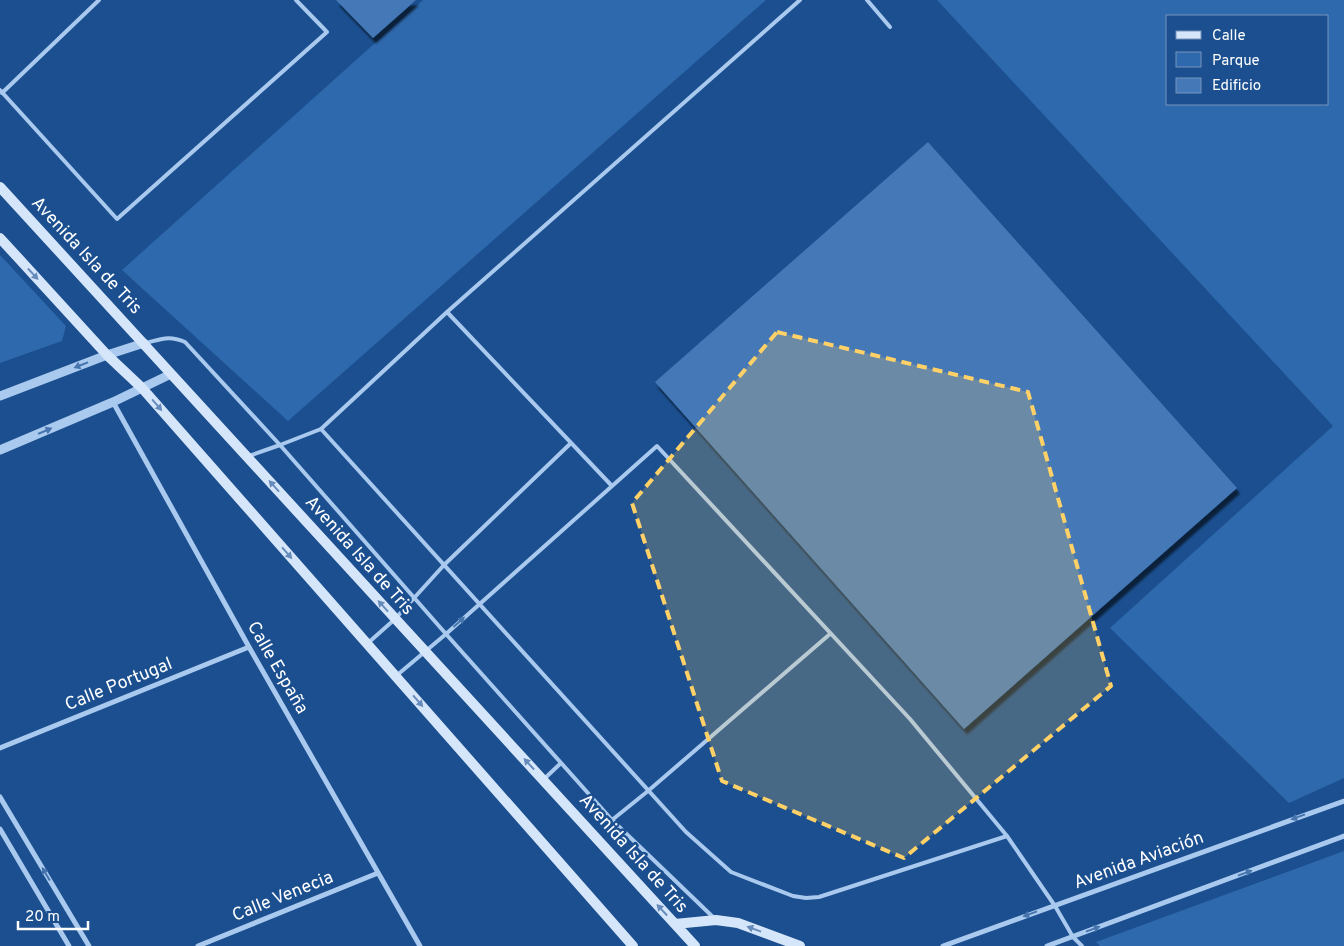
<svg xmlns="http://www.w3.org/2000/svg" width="1344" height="946" font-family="Overpass,sans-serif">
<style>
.green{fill:#2e69ad;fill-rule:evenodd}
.building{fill:#4478b7;filter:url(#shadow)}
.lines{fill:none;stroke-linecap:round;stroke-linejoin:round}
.service{stroke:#a9c9ee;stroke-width:4}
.minor{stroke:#a9c9ee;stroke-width:5}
.tertiary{stroke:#a9c9ee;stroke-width:9}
.secondary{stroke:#d6e6fa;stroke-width:10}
.oneway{fill:#668bba}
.oneway2{fill:#4674ac}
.marked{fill:#ffd166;fill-opacity:0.2;stroke:#ffd166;stroke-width:4;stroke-dasharray:10 6;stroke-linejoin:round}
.labels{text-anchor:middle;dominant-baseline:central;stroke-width:5;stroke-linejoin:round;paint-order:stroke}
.street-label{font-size:18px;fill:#fff;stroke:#1b4f8f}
</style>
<defs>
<filter id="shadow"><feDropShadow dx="3" dy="5.5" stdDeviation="1" flood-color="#0009"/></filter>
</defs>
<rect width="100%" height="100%" fill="#1b4f8f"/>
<path class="green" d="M 423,0 L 766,0 L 288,421 L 122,270 Z
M 937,0 L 1344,0 L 1344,778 L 1289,803 L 1110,628 L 1333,426 ZM 1168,16 L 1328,16 L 1328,104 L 1168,104 Z
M 0,255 L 66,326 L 62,341 L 0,363 Z
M 1344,851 L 1344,946 L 1100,946 L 1096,942 Z"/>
<path class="building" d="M 336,0 L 416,0 L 373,38 Z
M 928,142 L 1237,488 L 964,729 L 655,382 Z"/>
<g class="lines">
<path class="service" d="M 867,0 L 890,27
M 0,90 L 117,219 L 327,32 L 296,0
M 2,93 L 99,0
M 447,312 L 612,486
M 146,343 C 162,339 169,335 185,342 L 280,445 L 446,634 L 612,820 L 714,918
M 321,429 L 686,832 L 731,872 L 793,896 L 806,898 L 819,897 L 1007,836
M 249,456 L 280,445 L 321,429 L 447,312 L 800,0
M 368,643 L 395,619 L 444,565 L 571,443
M 396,676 L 446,634 L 657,446 L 910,719 L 1007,836 L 1055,906 L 1073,937 L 1082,946
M 544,779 L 561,763
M 612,820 L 648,791 L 830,634"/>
<path class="minor" d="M 113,402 L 249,647 L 420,946
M 0,748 L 249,647
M 0,797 L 89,946
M 0,829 L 69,946
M 198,946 L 378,873
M 943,946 L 1344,801
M 1047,946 L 1344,836"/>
<path class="tertiary" d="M 0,396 L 107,355 L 144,343
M 0,450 L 113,402 L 171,374"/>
<path class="secondary" d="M 0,187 L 695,946
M 0,238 L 107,355 L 142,388 L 633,946
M 675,924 L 716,920 L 738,923 L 800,946"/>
</g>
<defs><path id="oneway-solid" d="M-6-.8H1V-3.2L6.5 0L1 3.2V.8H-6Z" transform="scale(1.25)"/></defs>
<g class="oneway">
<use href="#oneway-solid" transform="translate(33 274) rotate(47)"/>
<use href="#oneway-solid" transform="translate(157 405) rotate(49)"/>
<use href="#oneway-solid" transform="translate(274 486) rotate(-132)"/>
<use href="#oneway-solid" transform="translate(287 553) rotate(49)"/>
<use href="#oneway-solid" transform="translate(383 606) rotate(-132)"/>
<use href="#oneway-solid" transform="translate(418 701) rotate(49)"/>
<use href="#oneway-solid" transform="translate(529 764) rotate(-133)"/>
<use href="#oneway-solid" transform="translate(662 910) rotate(-133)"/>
<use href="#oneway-solid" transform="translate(754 929) rotate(-160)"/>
</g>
<g class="oneway2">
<use href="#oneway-solid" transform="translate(81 365) rotate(159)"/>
<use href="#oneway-solid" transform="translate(45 431) rotate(-23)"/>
<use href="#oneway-solid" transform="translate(459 622) rotate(-42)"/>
<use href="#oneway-solid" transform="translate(1298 817) rotate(160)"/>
<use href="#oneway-solid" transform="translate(1245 873) rotate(-20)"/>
<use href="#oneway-solid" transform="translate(46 874) rotate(-121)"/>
<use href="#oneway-solid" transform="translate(1030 914) rotate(160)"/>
<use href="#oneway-solid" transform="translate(1093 929) rotate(-20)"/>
</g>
<path class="marked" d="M 777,332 L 1028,392 L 1111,686 L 904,858 L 722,781 L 632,503 Z"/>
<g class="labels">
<g class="street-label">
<text transform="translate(86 256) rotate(47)">Avenida Isla de Tris</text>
<text transform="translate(359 556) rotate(48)">Avenida Isla de Tris</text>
<text transform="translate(277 668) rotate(60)">Calle España</text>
<text transform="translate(119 685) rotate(-22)">Calle Portugal</text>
<text transform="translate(633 854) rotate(48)">Avenida Isla de Tris</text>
<text transform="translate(1139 861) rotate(-20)">Avenida Aviación</text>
<text transform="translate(283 897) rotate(-22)">Calle Venecia</text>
</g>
</g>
<rect x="1166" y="15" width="162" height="90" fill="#1b4f8f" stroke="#7695bc"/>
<rect x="1176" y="31" width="25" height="8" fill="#d6e6fa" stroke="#7695bc"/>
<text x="1212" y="40" font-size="15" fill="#ffffff">Calle</text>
<rect x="1176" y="52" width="25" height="15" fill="#2e69ad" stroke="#7695bc"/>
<text x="1212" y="65" font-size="15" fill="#ffffff">Parque</text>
<rect x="1176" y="78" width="25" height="15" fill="#4478b7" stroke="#7695bc"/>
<text x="1212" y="90" font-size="15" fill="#ffffff">Edificio</text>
<path d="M18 921v8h70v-8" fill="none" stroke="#ffffff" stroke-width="2.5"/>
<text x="25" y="921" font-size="15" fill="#ffffff" stroke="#1b4f8f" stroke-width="4" paint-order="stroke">20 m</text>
</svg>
